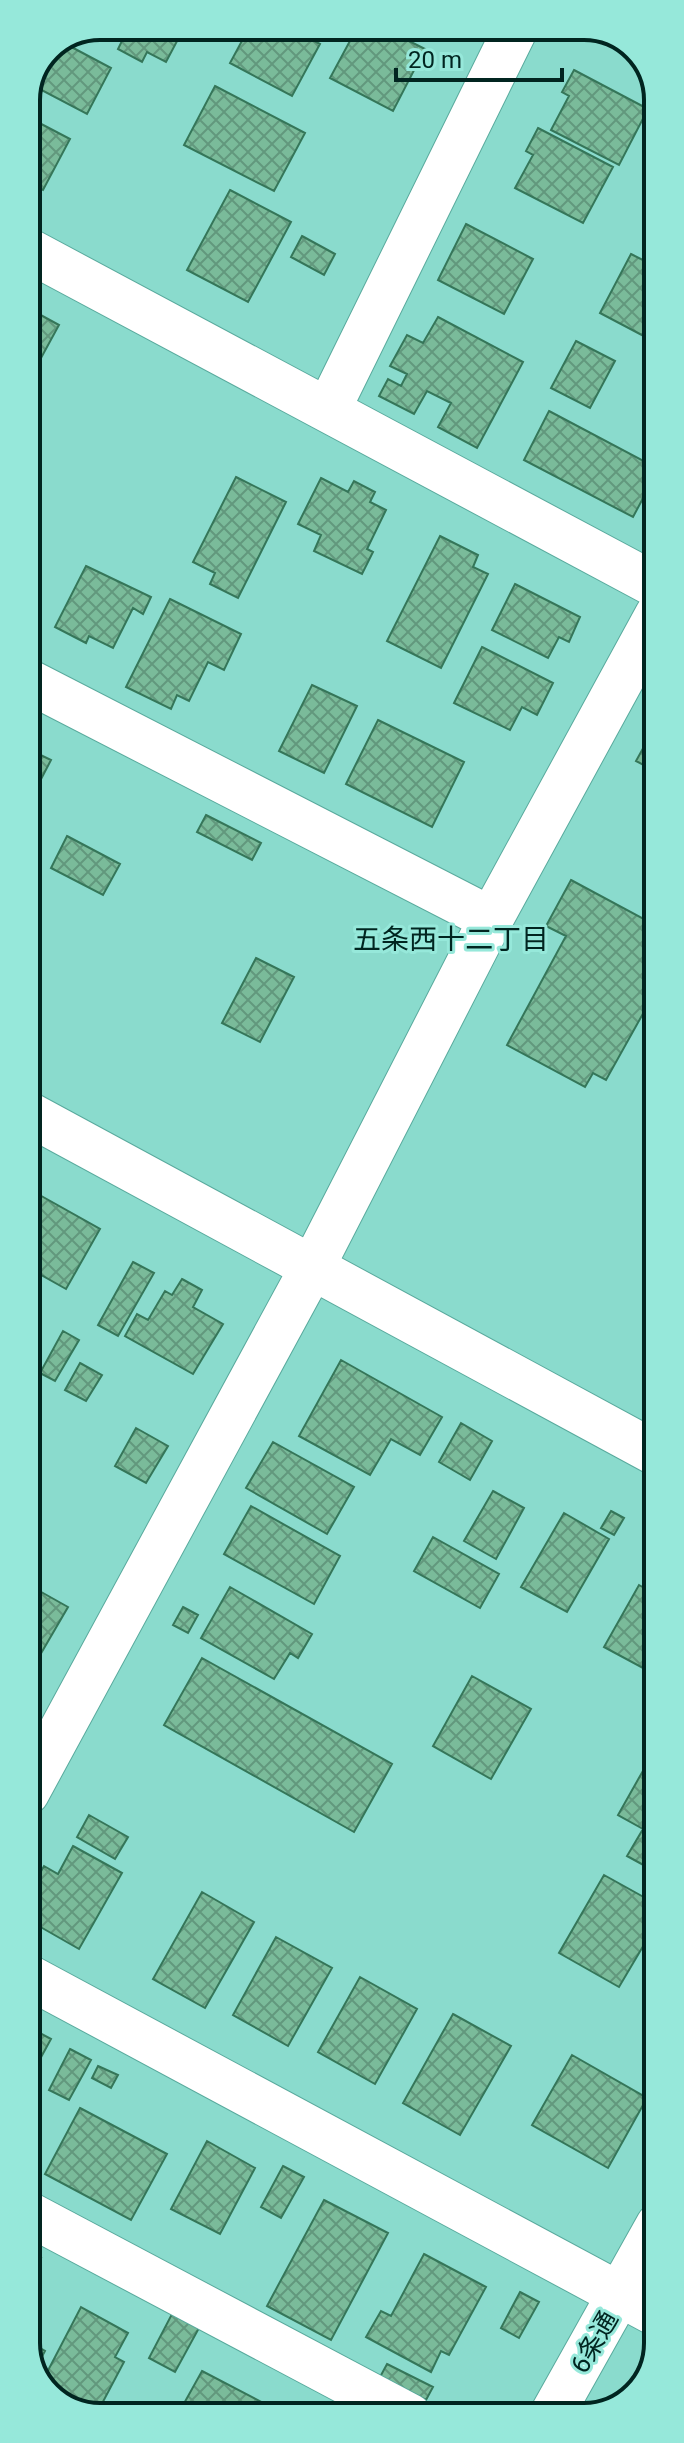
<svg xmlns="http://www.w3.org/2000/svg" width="684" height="2443" font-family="Roboto,'Noto Sans JP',sans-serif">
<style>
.building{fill:url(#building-cross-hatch);stroke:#357659;stroke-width:2}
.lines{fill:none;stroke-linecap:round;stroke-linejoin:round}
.minor-casing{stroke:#59aa9d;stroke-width:46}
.tertiary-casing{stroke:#59aa9d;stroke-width:46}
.minor{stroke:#fff;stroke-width:44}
.tertiary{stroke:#fff;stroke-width:44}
.labels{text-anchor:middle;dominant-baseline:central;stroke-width:6;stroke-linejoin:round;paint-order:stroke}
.street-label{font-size:26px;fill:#012520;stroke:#96e8da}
.neighbourhood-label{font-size:28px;fill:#012520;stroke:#96e8da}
.rim{fill:none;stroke:#012520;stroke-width:4}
</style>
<defs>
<pattern id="building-cross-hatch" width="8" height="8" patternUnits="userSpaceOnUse" patternTransform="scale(2)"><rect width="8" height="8" fill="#7abb9a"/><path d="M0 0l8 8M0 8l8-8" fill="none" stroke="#62987d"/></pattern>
</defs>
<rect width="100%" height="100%" fill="#8adbcd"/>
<path class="building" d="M 116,26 L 185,26 L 166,62 L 147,52 L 142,62 L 118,49 L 123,39 L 112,33 Z
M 250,26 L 259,26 L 280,37 L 286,26 L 320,44 L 292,96 L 230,63 Z
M 358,26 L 404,26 L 399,36 L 425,49 L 393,111 L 330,78 Z
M 62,42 L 111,68 L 87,114 L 32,85 L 48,47 Z
M 574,70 L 648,109 L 619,165 L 551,130 L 569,96 L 562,92 Z
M 215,86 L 305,133 L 274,191 L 184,145 Z
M 26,116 L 70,139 L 43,190 L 26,181 Z
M 538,128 L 613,167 L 583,223 L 515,188 L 533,155 L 526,151 Z
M 230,190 L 291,222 L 248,302 L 187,270 Z
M 466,224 L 533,259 L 504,314 L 438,280 Z
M 302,236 L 335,254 L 324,275 L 291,257 Z
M 631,254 L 657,267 L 657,343 L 600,313 Z
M 26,307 L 59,325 L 29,380 L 26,378 Z
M 438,317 L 523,362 L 477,448 L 438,427 L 451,403 L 427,391 L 414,414 L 379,396 L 388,379 L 401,386 L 407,374 L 390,366 L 407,335 L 423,343 Z
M 576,341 L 615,361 L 590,408 L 551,388 Z
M 549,411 L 657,468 L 657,472 L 633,517 L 524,460 Z
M 236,477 L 286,502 L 238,598 L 210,584 L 215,573 L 193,562 Z
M 321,478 L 348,492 L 354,481 L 375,492 L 370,502 L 386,510 L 367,549 L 373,552 L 362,574 L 314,551 L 321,535 L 298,524 Z
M 26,513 L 39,520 L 26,545 Z
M 440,536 L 478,555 L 473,567 L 488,574 L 441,668 L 387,641 Z
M 86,566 L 151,597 L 143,614 L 133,608 L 113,648 L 89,636 L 86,643 L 55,627 Z
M 515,584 L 580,617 L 569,642 L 559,637 L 548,658 L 492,630 Z
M 170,599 L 241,634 L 224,670 L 208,662 L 189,701 L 177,695 L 171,709 L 126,687 Z
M 482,647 L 553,683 L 537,715 L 522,707 L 510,730 L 454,703 Z
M 312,685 L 357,706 L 324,773 L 279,751 Z
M 378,720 L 464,762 L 432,827 L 346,784 Z
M 657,723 L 657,772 L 636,761 Z
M 26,748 L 51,760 L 26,808 Z
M 206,815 L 261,843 L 252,860 L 197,832 Z
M 67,836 L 120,864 L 103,895 L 51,868 Z
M 571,880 L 657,926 L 657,1016 L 645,1010 L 606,1080 L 593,1073 L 585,1087 L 507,1045 L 566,936 L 546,926 Z
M 256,958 L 294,977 L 260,1042 L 222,1023 Z
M 36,1193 L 100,1229 L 66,1289 L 27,1267 L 27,1210 Z
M 133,1262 L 154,1273 L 118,1336 L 98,1325 Z
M 182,1279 L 202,1290 L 193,1307 L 223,1324 L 193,1374 L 125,1336 L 137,1314 L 148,1320 L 165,1291 L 172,1295 Z
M 63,1331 L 79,1340 L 55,1381 L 40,1373 Z
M 341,1360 L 442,1417 L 420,1455 L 391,1439 L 370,1475 L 299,1436 Z
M 80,1363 L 102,1375 L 86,1401 L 65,1390 Z
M 461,1423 L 492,1441 L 470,1480 L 439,1462 Z
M 136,1428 L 168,1446 L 146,1483 L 115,1466 Z
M 273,1442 L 354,1487 L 327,1534 L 246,1488 Z
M 493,1491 L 524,1508 L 496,1559 L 464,1541 Z
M 251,1506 L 340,1556 L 314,1604 L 224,1554 Z
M 611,1511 L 624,1518 L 614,1535 L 601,1528 Z
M 564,1513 L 609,1539 L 567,1612 L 521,1587 Z
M 433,1537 L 499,1574 L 480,1608 L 414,1571 Z
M 27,1584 L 68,1607 L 29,1674 L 27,1673 Z
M 639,1585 L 657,1595 L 658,1668 L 654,1674 L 604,1647 Z
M 230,1587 L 312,1634 L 298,1658 L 290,1653 L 274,1679 L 201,1638 Z
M 183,1607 L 198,1615 L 188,1633 L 173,1625 Z
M 202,1658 L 392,1764 L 354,1832 L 164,1725 Z
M 472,1676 L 531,1709 L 491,1779 L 433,1746 Z
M 644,1769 L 658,1776 L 658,1873 L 627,1856 L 643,1829 L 618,1815 Z
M 89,1815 L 128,1837 L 115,1859 L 77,1837 Z
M 73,1846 L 122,1873 L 79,1949 L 30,1921 L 38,1908 L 27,1901 L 27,1896 L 44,1866 L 58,1874 Z
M 604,1875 L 658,1905 L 658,1921 L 619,1987 L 559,1953 Z
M 202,1892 L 254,1922 L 205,2008 L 153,1979 Z
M 276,1937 L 332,1968 L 288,2046 L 233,2015 Z
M 360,1977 L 417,2009 L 375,2084 L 318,2052 Z
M 453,2014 L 511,2046 L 460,2135 L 403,2103 Z
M 27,2026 L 51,2039 L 27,2083 Z
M 70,2049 L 91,2060 L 69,2100 L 49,2090 Z
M 572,2055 L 647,2098 L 608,2168 L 532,2125 Z
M 98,2066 L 118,2075 L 111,2088 L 92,2078 Z
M 80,2108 L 167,2154 L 131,2220 L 45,2174 Z
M 207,2141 L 255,2168 L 220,2234 L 171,2209 Z
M 283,2166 L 304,2177 L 281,2218 L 261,2207 Z
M 324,2200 L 388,2233 L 331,2340 L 267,2306 Z
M 27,2251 L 41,2258 L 27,2283 Z
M 424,2254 L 486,2287 L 449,2355 L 441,2351 L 431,2372 L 366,2337 L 381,2311 L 391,2316 Z
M 520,2292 L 539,2302 L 519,2338 L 501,2328 Z
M 81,2307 L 128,2333 L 115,2357 L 124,2362 L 96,2415 L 46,2389 L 42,2382 Z
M 172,2314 L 199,2328 L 175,2372 L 149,2358 Z
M 28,2341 L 45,2351 L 35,2370 L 28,2358 Z
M 387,2364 L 433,2387 L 426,2400 L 380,2377 Z
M 202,2371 L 277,2410 L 273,2416 L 177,2416 Z"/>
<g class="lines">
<g class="minor-casing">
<path id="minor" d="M 26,249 L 657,586
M 328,410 L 517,26
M 26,680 L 491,919
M 27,1793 L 313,1266 L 491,919 L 657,615
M 27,1976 L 658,2315
M 27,2213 L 410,2416"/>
</g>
<g class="tertiary-casing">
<path id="tertiary" d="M 27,1113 L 657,1454
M 551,2416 L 658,2225"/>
</g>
<use href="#minor" class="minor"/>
<use href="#tertiary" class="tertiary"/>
</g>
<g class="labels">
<g class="street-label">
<text transform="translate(594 2342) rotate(-60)">6条通</text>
</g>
<g class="neighbourhood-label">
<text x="451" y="939">五条西十二丁目</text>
</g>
</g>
<path d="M0 0H684V2443H0ZM100 40H584A60 60 0 0 1 644 100V2343A60 60 0 0 1 584 2403H100A60 60 0 0 1 40 2343V100A60 60 0 0 1 100 40Z" fill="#96e8da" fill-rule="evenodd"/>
<path class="rim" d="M100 40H584A60 60 0 0 1 644 100V2343A60 60 0 0 1 584 2403H100A60 60 0 0 1 40 2343V100A60 60 0 0 1 100 40Z"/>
<path d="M396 68v12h166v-12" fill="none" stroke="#012520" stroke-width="4"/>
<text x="408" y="68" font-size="24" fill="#012520" stroke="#96e8da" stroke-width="6" paint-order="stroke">20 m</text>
</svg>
